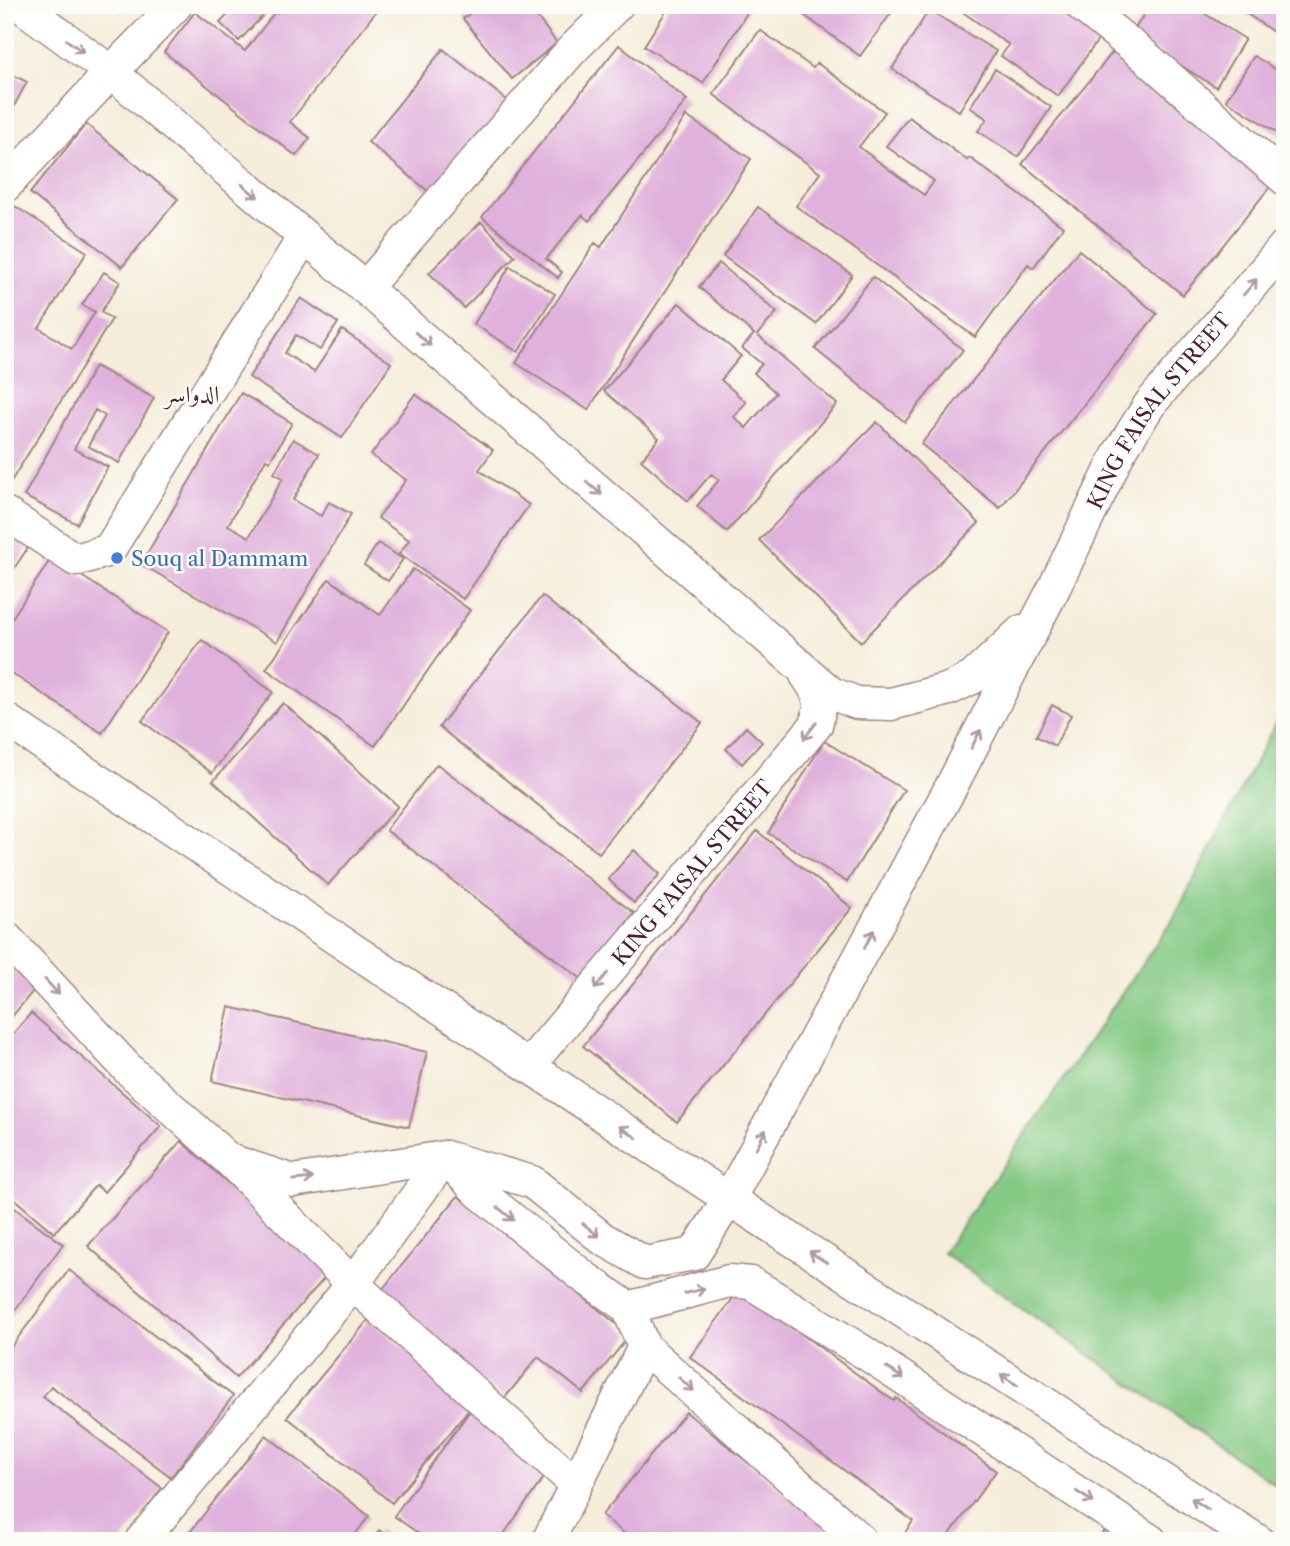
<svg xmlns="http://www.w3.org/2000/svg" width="1290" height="1546" font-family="'Libre Caslon Text',Amiri,serif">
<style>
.green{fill:#85c984;stroke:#687458;stroke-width:2}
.building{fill:#e0b1dc}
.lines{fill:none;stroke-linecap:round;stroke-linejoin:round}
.minor-casing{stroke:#a08682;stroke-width:35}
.minor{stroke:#fff;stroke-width:32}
.oneway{stroke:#ae9aa0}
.shop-dot{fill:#3f7fe0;stroke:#fdfcf7;stroke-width:2.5}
.labels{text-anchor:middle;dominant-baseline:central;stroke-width:5;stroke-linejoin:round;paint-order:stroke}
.street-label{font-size:21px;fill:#4a1f2b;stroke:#fdfcf7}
.shop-label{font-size:21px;fill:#366cbe;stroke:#fdfcf7;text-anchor:start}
.neighbourhood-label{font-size:23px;fill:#4a1f2b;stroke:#fdfcf7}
</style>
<rect width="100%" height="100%" fill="#fdfcf7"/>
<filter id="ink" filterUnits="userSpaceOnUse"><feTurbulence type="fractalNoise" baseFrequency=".0143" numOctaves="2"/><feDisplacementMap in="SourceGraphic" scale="14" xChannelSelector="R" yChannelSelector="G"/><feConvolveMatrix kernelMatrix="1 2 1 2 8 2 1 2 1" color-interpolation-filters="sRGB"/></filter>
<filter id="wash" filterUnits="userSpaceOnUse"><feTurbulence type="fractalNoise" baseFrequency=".00686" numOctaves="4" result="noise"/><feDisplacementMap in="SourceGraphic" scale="28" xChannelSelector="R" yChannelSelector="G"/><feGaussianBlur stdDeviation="1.57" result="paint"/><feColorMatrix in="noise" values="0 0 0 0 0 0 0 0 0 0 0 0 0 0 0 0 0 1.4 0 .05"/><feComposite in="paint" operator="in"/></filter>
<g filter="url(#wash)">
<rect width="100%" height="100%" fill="#f5edda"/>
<path class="green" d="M 1285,705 L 1285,1473 L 1277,1486 L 943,1253 L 1174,918 Z"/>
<g id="blocks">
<path class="building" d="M 111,5 L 127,5 L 121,13 Z
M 237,5 L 273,5 L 239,41 L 220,23 Z
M 284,5 L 381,5 L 290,122 L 310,138 L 296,156 L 164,52 L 195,12 L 245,51 L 275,12 L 277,13 Z
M 480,5 L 528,5 L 557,43 L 512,79 L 463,19 Z
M 670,5 L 752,5 L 703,83 L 644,46 Z
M 790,5 L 897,5 L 860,56 Z
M 953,5 L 1055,5 L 1100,37 L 1058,96 L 1001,56 L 1009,45 Z
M 1150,5 L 1191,5 L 1245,39 L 1216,87 L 1131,35 Z
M 1234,5 L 1285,5 L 1285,40 Z
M 929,10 L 996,51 L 959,111 L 892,69 Z
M 760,30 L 813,68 L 817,63 L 885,112 L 859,147 L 924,195 L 934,181 L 886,146 L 909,117 L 967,160 L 970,158 L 1063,227 L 1033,268 L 1028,264 L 975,337 L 796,206 L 820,173 L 713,94 Z
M 619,45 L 687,100 L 589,221 L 582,215 L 546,259 L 562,272 L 558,278 L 482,217 Z
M 5,48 L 12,51 L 5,64 Z
M 1116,48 L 1274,182 L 1183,295 L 1022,164 Z
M 443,49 L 509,102 L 433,195 L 368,142 Z
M 1254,56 L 1285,75 L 1285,138 L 1226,100 Z
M 995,69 L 1051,107 L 1018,157 L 978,131 L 987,119 L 970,107 Z
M 5,71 L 27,82 L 5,123 Z
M 686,116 L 751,159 L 588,410 L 516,363 L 595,243 L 601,247 Z
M 86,124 L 178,199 L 122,267 L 30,193 Z
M 13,205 L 87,252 L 39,328 L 72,349 L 95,312 L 82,305 L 104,272 L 120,282 L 101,312 L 112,319 L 8,486 L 5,484 L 5,217 Z
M 758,207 L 852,275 L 816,324 L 723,256 Z
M 481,222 L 515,256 L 464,308 L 429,273 Z
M 1079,250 L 1157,314 L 1000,508 L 921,444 Z
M 719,263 L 777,312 L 757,335 L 837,404 L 727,532 L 697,506 L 719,480 L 711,474 L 688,501 L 641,460 L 659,438 L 604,391 L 679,303 L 741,356 L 721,380 L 746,402 L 734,417 L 746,428 L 776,393 L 754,373 L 762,364 L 742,348 L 754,334 L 699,287 Z
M 510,266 L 555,294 L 518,352 L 474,324 Z
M 873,277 L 963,350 L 905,422 L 815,349 Z
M 301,298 L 338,323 L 320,350 L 296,335 L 285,353 L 314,372 L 342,330 L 391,363 L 342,438 L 249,377 Z
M 95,366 L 154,398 L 119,463 L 88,446 L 105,416 L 95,410 L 74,449 L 108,467 L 77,524 L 24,496 Z
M 241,393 L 292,423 L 270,461 L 266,459 L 228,525 L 249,537 L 283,478 L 274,473 L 293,439 L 319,454 L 293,500 L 321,516 L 329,502 L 351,514 L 277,642 L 141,564 Z
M 415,394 L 493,450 L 479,470 L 529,505 L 463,599 L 399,554 L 409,540 L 378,518 L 406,480 L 371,455 Z
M 877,422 L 979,523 L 861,642 L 759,540 Z
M 5,526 L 31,543 L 5,582 Z
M 378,543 L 403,559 L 388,581 L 364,565 Z
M 52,557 L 168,632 L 102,733 L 5,669 L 5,629 Z
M 413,569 L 470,610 L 375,746 L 266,669 L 329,579 L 380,615 Z
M 542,596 L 702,723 L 599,853 L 439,727 Z
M 202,640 L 273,692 L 212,773 L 142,721 Z
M 283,703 L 398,806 L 328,885 L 213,781 Z
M 1052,705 L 1071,715 L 1055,746 L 1036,736 Z
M 746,727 L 762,742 L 742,764 L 726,749 Z
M 824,741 L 904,790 L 847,882 L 768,833 Z
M 437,764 L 634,913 L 583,980 L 386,830 Z
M 757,831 L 852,908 L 677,1122 L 583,1046 Z
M 634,850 L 660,874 L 634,903 L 608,879 Z
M 5,956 L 39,984 L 5,1025 Z
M 229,1007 L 427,1052 L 409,1127 L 212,1081 Z
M 31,1013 L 161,1126 L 104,1192 L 96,1185 L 54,1233 L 5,1191 L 5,1043 Z
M 181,1141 L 329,1273 L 236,1378 L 88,1246 Z
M 458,1196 L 630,1335 L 583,1393 L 538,1357 L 504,1399 L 377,1296 Z
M 5,1201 L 63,1244 L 5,1324 Z
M 69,1270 L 233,1396 L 171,1477 L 51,1386 L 43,1397 L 162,1488 L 122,1541 L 5,1541 L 5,1349 L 8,1351 Z
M 740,1289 L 894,1401 L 896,1398 L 996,1471 L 945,1541 L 912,1541 L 904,1534 L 913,1521 L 690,1357 Z
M 369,1319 L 473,1405 L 392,1503 L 287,1417 Z
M 472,1408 L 552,1466 L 499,1541 L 429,1541 L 394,1516 Z
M 686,1412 L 842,1539 L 841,1541 L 633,1541 L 602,1515 Z
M 266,1435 L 369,1516 L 350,1541 L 183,1541 Z
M 1109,1526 L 1124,1541 L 1095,1541 Z
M 379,1530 L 394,1541 L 371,1541 Z"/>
</g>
</g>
<g filter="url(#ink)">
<use href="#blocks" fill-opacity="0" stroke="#a08682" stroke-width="2"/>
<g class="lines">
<g class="minor-casing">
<g id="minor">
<path d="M 20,5 L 111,72 L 365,288 L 831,693 L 857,703 L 891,704 L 949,689 L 972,678 L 1022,631"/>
<path d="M 1081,5 L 1146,57 L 1285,179"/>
<path d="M 5,186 L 111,72 L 176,5"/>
<path d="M 365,288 L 571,51 L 617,5"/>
<path d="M 5,513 L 76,560 L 109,550 L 304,237"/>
<path d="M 5,719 L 729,1199 L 1258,1541"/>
<path d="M 5,937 L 129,1070 L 229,1160 L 293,1181 L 445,1157 L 480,1193 L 584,1277 L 628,1308 L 644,1347 L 861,1541"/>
<path id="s1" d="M 529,1065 L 816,725 C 823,700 820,695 806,675"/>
<path d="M 232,1163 L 353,1284 L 576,1484"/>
<path d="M 628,1308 L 729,1281 L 751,1283 L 865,1353 L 1151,1541"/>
<path id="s2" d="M 141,1541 L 353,1284 L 445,1157 L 532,1182 L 603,1239 L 645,1263 L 694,1254 L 729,1199 L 951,787 L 1054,588 L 1119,453 L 1150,404 L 1285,246"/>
<path d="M 548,1541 L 644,1347"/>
</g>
</g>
<use href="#minor" class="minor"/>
</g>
<defs><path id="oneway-shaft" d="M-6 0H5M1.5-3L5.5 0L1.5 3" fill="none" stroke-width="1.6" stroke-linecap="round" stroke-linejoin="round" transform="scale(1.75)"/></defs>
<g class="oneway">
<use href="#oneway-shaft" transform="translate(75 46) rotate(36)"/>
<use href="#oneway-shaft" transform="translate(250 191) rotate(40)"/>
<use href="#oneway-shaft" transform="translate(1250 287) rotate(-50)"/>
<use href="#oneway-shaft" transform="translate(423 339) rotate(41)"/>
<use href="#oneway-shaft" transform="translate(594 488) rotate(41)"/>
<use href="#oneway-shaft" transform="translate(810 731) rotate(127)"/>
<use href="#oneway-shaft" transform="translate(976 739) rotate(-63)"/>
<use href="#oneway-shaft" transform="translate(869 939) rotate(-62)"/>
<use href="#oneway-shaft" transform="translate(601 981) rotate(130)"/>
<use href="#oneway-shaft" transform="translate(52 987) rotate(47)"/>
<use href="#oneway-shaft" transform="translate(628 1132) rotate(-146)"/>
<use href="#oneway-shaft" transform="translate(761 1139) rotate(-62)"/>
<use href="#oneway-shaft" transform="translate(303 1179) rotate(-6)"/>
<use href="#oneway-shaft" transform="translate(506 1214) rotate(39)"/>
<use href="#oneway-shaft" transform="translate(591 1230) rotate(39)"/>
<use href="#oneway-shaft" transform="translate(818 1257) rotate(-147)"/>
<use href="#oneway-shaft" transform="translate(695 1291) rotate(-14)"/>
<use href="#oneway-shaft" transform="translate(895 1373) rotate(33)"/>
<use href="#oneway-shaft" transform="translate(1009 1380) rotate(-147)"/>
<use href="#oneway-shaft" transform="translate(686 1384) rotate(42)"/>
<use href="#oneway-shaft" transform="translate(1085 1497) rotate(33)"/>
<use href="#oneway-shaft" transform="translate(1200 1504) rotate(-147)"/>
</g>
</g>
<circle class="shop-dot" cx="117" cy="558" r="7"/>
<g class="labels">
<g class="street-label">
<text stroke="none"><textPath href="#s2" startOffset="1734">KING FAISAL STREET</textPath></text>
<text stroke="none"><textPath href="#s1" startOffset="252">KING FAISAL STREET</textPath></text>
</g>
<g class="shop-label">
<text x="131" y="558">Souq al Dammam</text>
</g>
<g class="neighbourhood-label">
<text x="192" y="394">الدواسر</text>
</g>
</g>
<rect width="1290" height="1546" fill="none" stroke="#fdfcf7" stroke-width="28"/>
</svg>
